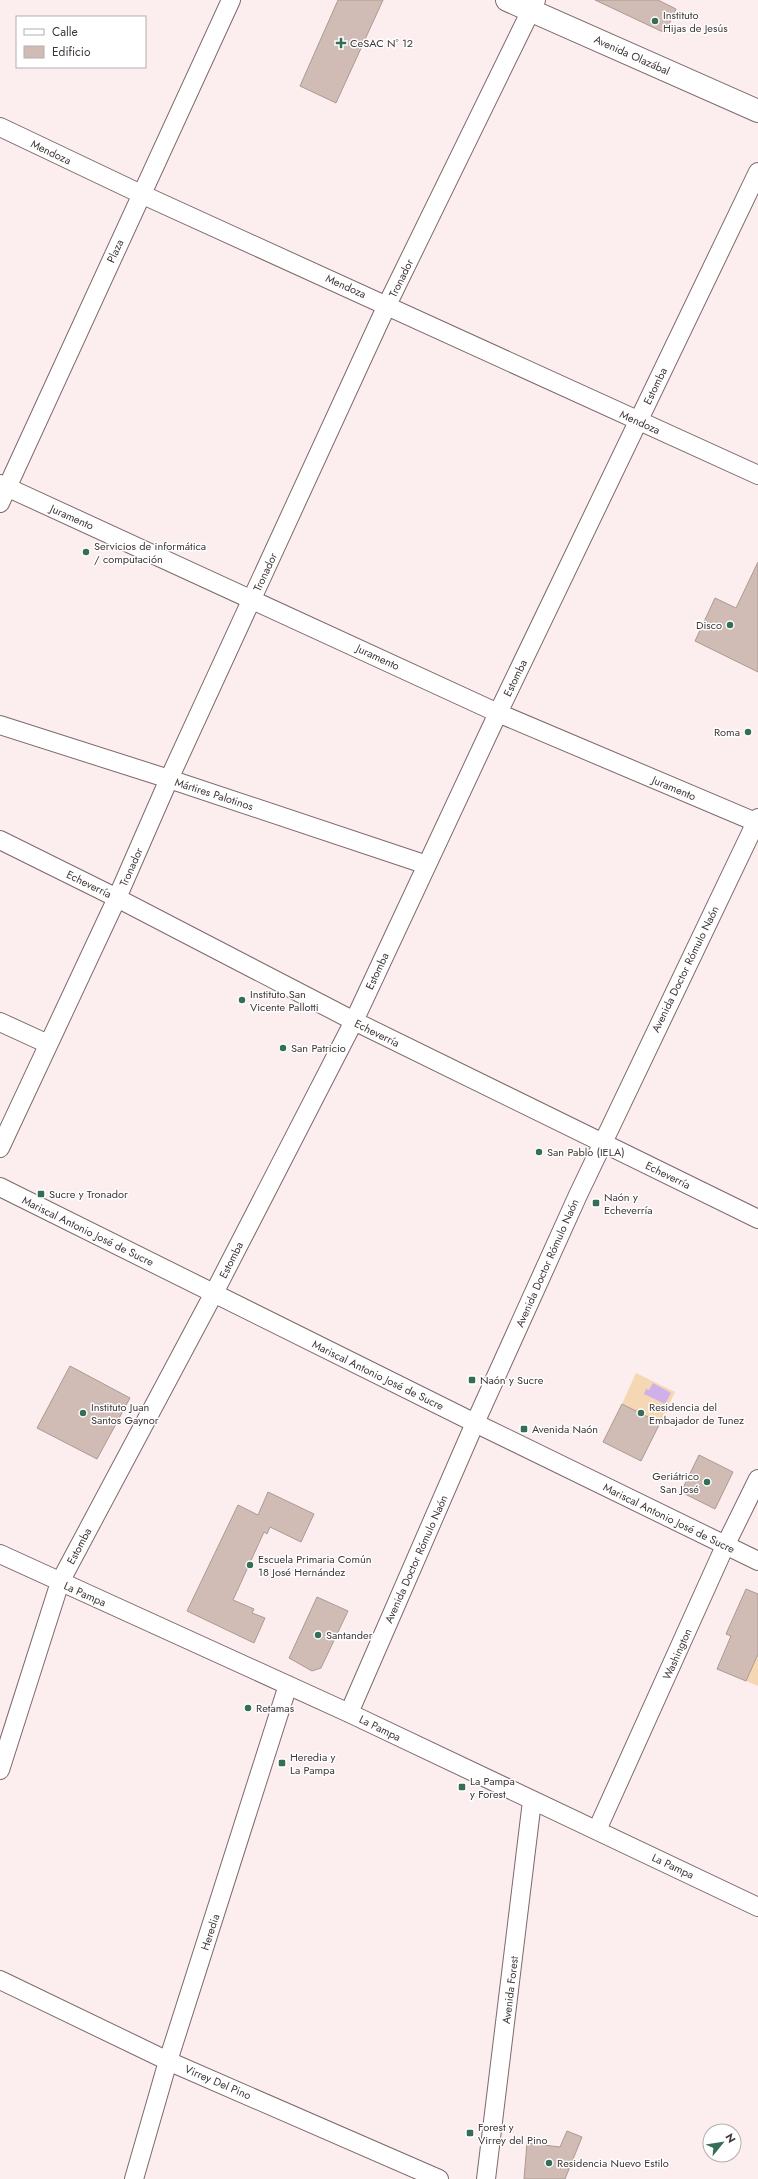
<svg xmlns="http://www.w3.org/2000/svg" width="758" height="2179" font-family="Jost,sans-serif">
<style>
.green{fill:#f5d7b4}
.water{fill:#d0b0eb}
.building{fill:#d1bcb5;stroke:#ac9991}
.lines{fill:none;stroke-linecap:round;stroke-linejoin:round}
.minor-casing{stroke:#7d696b;stroke-width:20}
.major-casing{stroke:#7d696b;stroke-width:24}
.minor{stroke:#fff;stroke-width:18}
.major{stroke:#fff;stroke-width:22}
.poi-dot{fill:#356e56;stroke:#fff;stroke-width:1.5}
.labels{text-anchor:middle;dominant-baseline:central;stroke-width:3;stroke-linejoin:round;paint-order:stroke}
.poi-label{font-size:11px;fill:#3f3637;stroke:#fff;text-anchor:start}
.street-label{font-size:11px;fill:#3f3637;stroke:#fff}
</style>
<rect width="100%" height="100%" fill="#fceeef"/>
<path class="green" d="M 636,1373 L 675,1392 L 660,1423 L 622,1404 Z
M 758,1654 L 758,1686 L 746,1681 Z"/>
<path class="water" d="M 653,1383 L 671,1393 L 665,1404 L 644,1394 L 646,1389 L 649,1390 Z"/>
<path class="building" d="M 338,0 L 383,0 L 336,103 L 300,86 Z
M 595,0 L 658,0 L 676,9 L 665,33 Z
M 758,562 L 758,672 L 695,641 L 715,598 L 736,608 Z
M 70,1366 L 130,1398 L 97,1459 L 37,1428 Z
M 622,1404 L 660,1423 L 641,1461 L 603,1442 Z
M 699,1455 L 733,1472 L 715,1509 L 681,1492 Z
M 268,1492 L 314,1514 L 301,1542 L 270,1527 L 267,1534 L 264,1532 L 233,1600 L 254,1609 L 252,1613 L 265,1618 L 254,1643 L 187,1611 L 238,1505 L 258,1515 Z
M 746,1589 L 758,1594 L 758,1654 L 746,1681 L 717,1669 L 731,1636 L 726,1634 Z
M 317,1597 L 348,1611 L 321,1668 L 312,1671 L 289,1658 Z
M 567,2131 L 582,2137 L 565,2179 L 524,2179 L 527,2143 L 560,2147 Z"/>
<g class="lines">
<g class="minor-casing">
<path id="minor" d="M 0,127 L 141,194 L 758,475
M 0,484 L 498,713 L 758,823
M 0,503 L 231,0
M 0,725 L 169,779 L 427,865
M 0,840 L 117,898 L 354,1021 L 758,1219
M 0,1022 L 48,1044
M 0,1148 L 117,898 L 169,779 L 387,305 L 536,0
M 0,1187 L 475,1423 L 758,1561
M 0,1554 L 349,1713 L 758,1907
M 349,1713 L 475,1423 L 578,1195 L 758,818
M 0,1770 L 60,1582 L 214,1293 L 354,1021 L 498,713 L 758,172
M 597,1830 L 725,1546 L 758,1479
M 0,1980 L 168,2061 L 439,2179
M 134,2179 L 168,2061 L 288,1685
M 486,2179 L 532,1801"/>
</g>
<g class="major-casing">
<path id="major" d="M 507,0 L 758,111"/>
</g>
<use href="#minor" class="minor"/>
<use href="#major" class="major"/>
</g>
<g class="poi-dot">
<circle cx="655" cy="21" r="4"/>
<path d="M339 37h4v4h4v4h-4v4h-4v-4h-4v-4h4z"/>
<circle cx="86" cy="552" r="4"/>
<circle cx="730" cy="625" r="4"/>
<circle cx="748" cy="732" r="4"/>
<circle cx="242" cy="1000" r="4"/>
<circle cx="283" cy="1048" r="4"/>
<circle cx="539" cy="1152" r="4"/>
<rect x="37" y="1190" width="8" height="8" rx="2"/>
<rect x="592" y="1199" width="8" height="8" rx="2"/>
<rect x="468" y="1376" width="8" height="8" rx="2"/>
<circle cx="83" cy="1413" r="4"/>
<circle cx="641" cy="1413" r="4"/>
<rect x="520" y="1425" width="8" height="8" rx="2"/>
<circle cx="707" cy="1482" r="4"/>
<circle cx="250" cy="1565" r="4"/>
<circle cx="318" cy="1635" r="4"/>
<circle cx="248" cy="1708" r="4"/>
<rect x="278" y="1759" width="8" height="8" rx="2"/>
<rect x="458" y="1783" width="8" height="8" rx="2"/>
<rect x="466" y="2129" width="8" height="8" rx="2"/>
<circle cx="549" cy="2163" r="4"/>
</g>
<g class="labels">
<g class="poi-label">
<text x="663" y="15">Instituto<tspan x="663" dy="13">Hijas de Jesús</tspan></text>
<text x="350" y="43">CeSAC Nº 12</text>
<text x="94" y="546">Servicios de informática<tspan x="94" dy="13">/ computación</tspan></text>
<text x="722" y="625" text-anchor="end">Disco</text>
<text x="740" y="732" text-anchor="end">Roma</text>
<text x="250" y="994">Instituto San<tspan x="250" dy="13">Vicente Pallotti</tspan></text>
<text x="291" y="1048">San Patricio</text>
<text x="547" y="1152">San Pablo (IELA)</text>
<text x="49" y="1194">Sucre y Tronador</text>
<text x="604" y="1197">Naón y<tspan x="604" dy="13">Echeverría</tspan></text>
<text x="480" y="1380">Naón y Sucre</text>
<text x="91" y="1407">Instituto Juan<tspan x="91" dy="13">Santos Gaynor</tspan></text>
<text x="649" y="1407">Residencia del<tspan x="649" dy="13">Embajador de Tunez</tspan></text>
<text x="532" y="1429">Avenida Naón</text>
<text x="699" y="1476" text-anchor="end">Geriátrico<tspan x="699" dy="13">San José</tspan></text>
<text x="258" y="1559">Escuela Primaria Común<tspan x="258" dy="13">18 José Hernández</tspan></text>
<text x="326" y="1635">Santander</text>
<text x="256" y="1708">Retamas</text>
<text x="290" y="1757">Heredia y<tspan x="290" dy="13">La Pampa</tspan></text>
<text x="470" y="1781">La Pampa<tspan x="470" dy="13">y Forest</tspan></text>
<text x="478" y="2127">Forest y<tspan x="478" dy="13">Virrey del Pino</tspan></text>
<text x="557" y="2163">Residencia Nuevo Estilo</text>
</g>
<g class="street-label">
<text transform="translate(632 55) rotate(24)">Avenida Olazábal</text>
<text transform="translate(51 152) rotate(25)">Mendoza</text>
<text transform="translate(115 251) rotate(-65)">Plaza</text>
<text transform="translate(401 278) rotate(-64)">Tronador</text>
<text transform="translate(346 286) rotate(24)">Mendoza</text>
<text transform="translate(655 386) rotate(-64)">Estomba</text>
<text transform="translate(640 422) rotate(24)">Mendoza</text>
<text transform="translate(72 517) rotate(24)">Juramento</text>
<text transform="translate(265 572) rotate(-65)">Tronador</text>
<text transform="translate(378 657) rotate(25)">Juramento</text>
<text transform="translate(515 678) rotate(-64)">Estomba</text>
<text transform="translate(674 788) rotate(23)">Juramento</text>
<text transform="translate(214 794) rotate(18)">Mártires Palotinos</text>
<text transform="translate(131 867) rotate(-66)">Tronador</text>
<text transform="translate(89 884) rotate(26)">Echeverría</text>
<text transform="translate(685 969) rotate(-64)">Avenida Doctor Rómulo Naón</text>
<text transform="translate(377 971) rotate(-65)">Estomba</text>
<text transform="translate(377 1033) rotate(26)">Echeverría</text>
<text transform="translate(668 1175) rotate(26)">Echeverría</text>
<text transform="translate(88 1231) rotate(26)">Mariscal Antonio José de Sucre</text>
<text transform="translate(231 1260) rotate(-63)">Estomba</text>
<text transform="translate(547 1263) rotate(-66)">Avenida Doctor Rómulo Naón</text>
<text transform="translate(378 1375) rotate(26)">Mariscal Antonio José de Sucre</text>
<text transform="translate(669 1518) rotate(26)">Mariscal Antonio José de Sucre</text>
<text transform="translate(79 1546) rotate(-62)">Estomba</text>
<text transform="translate(416 1559) rotate(-66)">Avenida Doctor Rómulo Naón</text>
<text transform="translate(85 1594) rotate(24)">La Pampa</text>
<text transform="translate(677 1654) rotate(-66)">Washington</text>
<text transform="translate(380 1728) rotate(26)">La Pampa</text>
<text transform="translate(673 1866) rotate(25)">La Pampa</text>
<text transform="translate(210 1932) rotate(-72)">Heredia</text>
<text transform="translate(510 1990) rotate(-83)">Avenida Forest</text>
<text transform="translate(218 2082) rotate(23)">Virrey Del Pino</text>
</g>
</g>
<rect x="16" y="16" width="130" height="52" fill="#ffffff" stroke="#b2afaf"/>
<rect x="24" y="29" width="20" height="6" fill="#ffffff" stroke="#b2afaf"/>
<text x="52" y="36" font-size="12" fill="#3f3637">Calle</text>
<rect x="24" y="46" width="20" height="12" fill="#d1bcb5" stroke="#b2afaf"/>
<text x="52" y="56" font-size="12" fill="#3f3637">Edificio</text>
<g transform="translate(722 2143) rotate(60)"><circle r="19" fill="#ffffff" stroke="#b2afaf"/>
<path d="M0-3L7 15L0 10L-7 15Z" fill="#356e56"/>
<text y="-6" font-size="11" font-weight="bold" text-anchor="middle" fill="#3f3637">N</text>
</g>
</svg>
